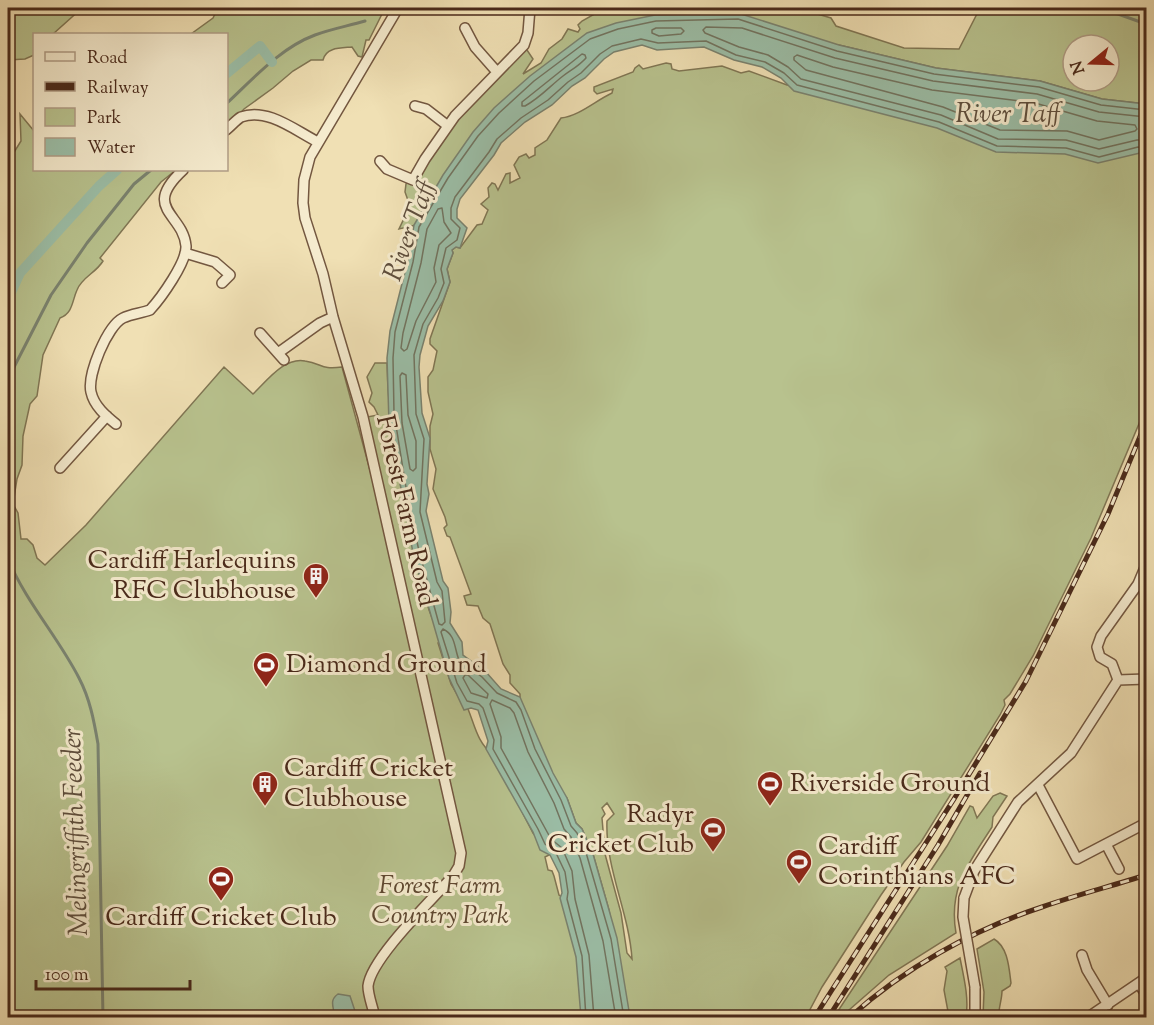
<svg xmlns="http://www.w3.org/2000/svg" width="1154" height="1025" font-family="'Sorts Mill Goudy',serif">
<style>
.green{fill:#b8c28e;stroke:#807654;stroke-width:1.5;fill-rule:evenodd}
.water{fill:#9bbea7;stroke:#7a826f;stroke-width:1.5}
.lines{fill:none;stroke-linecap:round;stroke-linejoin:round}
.shore{stroke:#727460;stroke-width:1.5}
.stream{stroke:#7a826f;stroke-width:3}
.canal{stroke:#9bbea7;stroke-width:10}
.street-casing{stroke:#735740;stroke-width:12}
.street{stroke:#f5ebce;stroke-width:9}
.rail-casing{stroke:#49291a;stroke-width:5}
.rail{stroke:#f5ebce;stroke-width:3;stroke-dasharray:9;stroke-linecap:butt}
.street-bridge-casing{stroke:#735740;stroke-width:12;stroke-linecap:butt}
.street-bridge{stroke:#f5ebce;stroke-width:9}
.labels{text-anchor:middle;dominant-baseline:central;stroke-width:6;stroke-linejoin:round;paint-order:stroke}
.street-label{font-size:26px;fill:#49291a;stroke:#f5ebce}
.poi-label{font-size:26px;fill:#49291a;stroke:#f5ebce;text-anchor:start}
.park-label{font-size:26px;font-style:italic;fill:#5f4831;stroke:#f5ebce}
.water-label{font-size:27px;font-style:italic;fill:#5e4e3d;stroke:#f5ebce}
</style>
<rect width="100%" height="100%" fill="#f0e0b4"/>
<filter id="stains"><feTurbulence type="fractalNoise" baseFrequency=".00333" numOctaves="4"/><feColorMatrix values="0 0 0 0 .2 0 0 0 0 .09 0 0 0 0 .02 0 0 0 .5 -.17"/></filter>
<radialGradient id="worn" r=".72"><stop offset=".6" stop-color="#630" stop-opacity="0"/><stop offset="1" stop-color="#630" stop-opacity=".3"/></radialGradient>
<path class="green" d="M 8,8 L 82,8 L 53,34 L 34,34 L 34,55 L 25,59 L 8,60 Z
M 218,8 L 385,8 L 369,40 L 366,40 L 362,57 L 358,56 L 352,47 C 341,48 326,47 323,60 L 311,60 L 293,71 L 273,88 L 244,109 L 227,128 L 226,34 L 191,34 L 213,18 Z
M 605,8 L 797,8 L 831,18 L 836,26 L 904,48 L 959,49 L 980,8 L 1146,8 L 1146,104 L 1102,99 L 1040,81 L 936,68 L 839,45 L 610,32 L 420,224 L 399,229 L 410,206 L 405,192 L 406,184 L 411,180 L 454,123 L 525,47 L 533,59 L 523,74 L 541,63 L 549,49 L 562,39 L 568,29 L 578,32 L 580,29 L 578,25 L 582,21 ZM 1073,45 L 1109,45 L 1109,81 L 1073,81 Z
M 666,63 L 671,64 L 672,69 L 679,71 L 722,66 L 741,73 L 749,71 L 787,85 L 823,89 L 1146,149 L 1146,407 L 1091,538 L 1033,656 L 1010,694 L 1004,700 L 1005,705 L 1000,715 L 921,842 L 904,862 L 881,895 L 822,987 L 806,1017 L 627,1017 L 609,910 L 593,854 L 582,829 L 576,823 L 567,798 L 560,794 L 520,703 L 520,694 L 510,683 L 510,675 L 503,664 L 490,624 L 483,618 L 478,606 L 467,605 L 464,596 L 471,594 L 450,537 L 447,536 L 444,528 L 447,525 L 445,517 L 433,489 L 436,469 L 430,449 L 430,426 L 433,414 L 428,392 L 428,377 L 433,370 L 437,351 L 430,344 L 430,339 L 450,282 L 447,269 L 453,253 L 452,250 L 456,247 L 460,248 L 477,225 L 482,224 L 488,210 L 481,204 L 489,197 L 488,188 L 492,183 L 495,184 L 498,190 L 506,174 L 510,173 L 510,183 L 520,178 L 514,165 L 519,157 L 526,154 L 529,158 L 535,155 L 535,148 L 547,140 L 561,118 C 579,116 595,101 612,93 L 613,89 L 597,94 L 594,91 L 594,87 L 633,72 L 635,68 L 639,65 L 643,69 ZM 607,803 L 614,814 L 607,821 C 605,868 629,912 632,959 L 627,953 L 621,913 L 605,854 L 602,818 L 605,814 L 602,808 Z
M 20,114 L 34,131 L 34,170 L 176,170 L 161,182 L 100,258 L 103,261 C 96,273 82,277 77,290 C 72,301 73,313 60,318 L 43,355 L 37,396 L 30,404 L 23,436 L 22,465 L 17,479 L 13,504 L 18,513 L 21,539 L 27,539 L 33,545 L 37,558 L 45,565 L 86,525 L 224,367 L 253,394 C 267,381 284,357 305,361 C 323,364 321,370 342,367 L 377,496 L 400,601 L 367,417 L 378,415 L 374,407 L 369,402 L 372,393 L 367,377 L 375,363 L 387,363 C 388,426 400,486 413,547 C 420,578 426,611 442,639 L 438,643 L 451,684 L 465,708 L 468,709 C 475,726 477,742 493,755 L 533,833 L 551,854 L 545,857 L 548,870 L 552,871 L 554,876 L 559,895 L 566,900 L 570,928 L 590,1017 L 8,1017 L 8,162 L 21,141 Z
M 1000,793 L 1007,796 L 993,817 L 992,827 C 969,863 948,888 956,933 L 889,975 L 841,1017 L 834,1017 L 947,846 L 970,806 L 973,807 L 977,818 L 993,796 Z
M 994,939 C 1008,947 1009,968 1011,983 L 1010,986 L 1002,991 C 1002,1000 998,1009 999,1017 L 983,1017 L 984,992 L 977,949 Z
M 960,958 C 964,978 969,998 966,1017 L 949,1017 L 944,990 L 947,971 L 945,967 Z"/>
<path class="water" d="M 738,13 L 839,45 L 936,68 L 1040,81 L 1102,99 L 1146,104 L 1146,154 L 1140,153 L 1098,163 L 1065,154 L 996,152 L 937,128 L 794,91 L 781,78 L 762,67 L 734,60 L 704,47 L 657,50 L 642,45 L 614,52 L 604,59 L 585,78 L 572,86 L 552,105 L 525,122 L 501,143 L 494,155 L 460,199 L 457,209 L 457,218 L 467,228 L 460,248 L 456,247 L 452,250 L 453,253 L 447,269 L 450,282 L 443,301 L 428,326 L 420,355 L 419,367 L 422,413 L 430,438 L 427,484 L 429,494 L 426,511 L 443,581 L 448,588 L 451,612 L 450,623 L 462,642 L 463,655 L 486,672 L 501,689 L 520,697 L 553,773 L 567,798 L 576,823 L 582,829 L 593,854 L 617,938 L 630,1017 L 581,1017 L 576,957 L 560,898 L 562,893 L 559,873 L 550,855 L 540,850 L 533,832 L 486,749 L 488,741 L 478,710 L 471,708 L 464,710 L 449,678 L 413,553 L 389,424 L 387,358 L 390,331 L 408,260 L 414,225 L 443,175 L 473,132 L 494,108 L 530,76 L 587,33 L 616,23 L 655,15 Z
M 338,994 L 350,996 L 355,1011 L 353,1017 L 334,1017 C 335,1008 328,1001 338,994 Z"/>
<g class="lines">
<path class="shore" d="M 656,28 L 681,28 L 684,31 L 681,34 L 659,36 L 652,33 L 652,30 Z
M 582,54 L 585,55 L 586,58 C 579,66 571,70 563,76 C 550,86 540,98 525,106 L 522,106 L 522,102 Z
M 797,55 L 833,67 L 932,90 L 1035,103 L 1097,121 L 1135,125 L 1137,129 L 1135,131 L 1099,140 L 1067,131 L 1000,130 L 943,107 L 806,70 L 794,60 L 794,57 Z
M 1146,110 L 1101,105 L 1039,87 L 934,74 L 837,51 L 738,19 L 656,21 L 618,29 L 590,39 L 534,81 L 499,113 L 478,136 L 448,178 L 419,227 L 413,262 L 395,332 L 393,358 L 394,413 L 408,500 L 419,551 L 439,624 L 442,625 L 445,622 L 442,591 L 437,582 L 420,512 L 424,439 L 416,414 L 414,355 L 423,324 L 438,298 L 444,283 L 441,269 L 446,248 L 457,240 L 460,228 L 451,219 L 451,208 L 455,197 L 489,152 L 497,139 L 521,118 L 548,100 L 568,82 L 581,73 L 600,54 L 612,46 L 641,39 L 658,43 L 706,41 L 736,55 L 765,62 L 784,73 L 797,85 L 939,122 L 997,146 L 1066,148 L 1099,157 L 1138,147 L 1146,148
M 1146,117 L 1099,112 L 1037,94 L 933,81 L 835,58 L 742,28 L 706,27 L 703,30 L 705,33 L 739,47 L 768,55 L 788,67 L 801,79 L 941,115 L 998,139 L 1066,140 L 1099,149 L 1137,140 L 1146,140
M 442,208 L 444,222 L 451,233 L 439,245 L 434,268 L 436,282 L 416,321 L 407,349 L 404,351 L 401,348 L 403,333 L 421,263 L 427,229 L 438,209 Z
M 402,373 L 406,375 L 408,415 L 416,441 L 416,468 L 413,471 L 410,469 L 402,423 L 400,376 Z
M 465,675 L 468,675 L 488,694 L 487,698 L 471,693 L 463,678 Z
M 586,1018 L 582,956 L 567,899 L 568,892 L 565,872 L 556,853 L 545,844 L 538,829 L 493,749 L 494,740 L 483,708 L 479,704 L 467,701 L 457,683 L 441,632 L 443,629 C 456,635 454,648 459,660 L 482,677 L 497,693 L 516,702 L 521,710 L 535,749 L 561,800 L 571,826 L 577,833 L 587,856 L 611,939 L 624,1018
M 594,1018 L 589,955 L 575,899 L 572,871 L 562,848 L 551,839 L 501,748 L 501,737 L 490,704 L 492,700 L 510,708 L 514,713 L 528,752 L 554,803 L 564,829 L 571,837 L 580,858 L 603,941 L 616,1018"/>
<path class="stream" d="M 1085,8 L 1118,14 L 1146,24
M 226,104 C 253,79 280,48 315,35 C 331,29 348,26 365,21
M 8,384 L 11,373 L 51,295 L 87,243 L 134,184 L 151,170
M 8,559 C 26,602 58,637 79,678 C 90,699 94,721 98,744 L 103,1018"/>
<path class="canal" d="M 226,74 L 260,46 L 272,62
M 8,299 L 20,273 L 99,186 L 117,170"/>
<g class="street-casing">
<path id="street" d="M 465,28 L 475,47 L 497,72
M 415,106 L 426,109 L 448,126
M 226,130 C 231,126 236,120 241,117 C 267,107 296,131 318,142
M 380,161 L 387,169 L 413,180 L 425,159 L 455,116 L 524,45 L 528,33 L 530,8
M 185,253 L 215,262 L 230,275 L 222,283
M 260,333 L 284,360
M 278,353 L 320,323 L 333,317
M 116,424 C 106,416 94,406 91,392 C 87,375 107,326 123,318 C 131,314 142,313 150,310 C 161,298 187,262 186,246 C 183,213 141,209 183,170
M 60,468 L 107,416
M 1118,680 L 1112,664 L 1100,657 L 1097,647 L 1101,636 L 1138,584 L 1146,565
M 1038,785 L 1077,859 L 1146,823
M 1106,844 L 1119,869
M 964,898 L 974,871 L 1018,802 L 1071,753 L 1118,680 L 1146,679
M 1082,955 L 1087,970 L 1108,1005
M 1139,984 L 1146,994
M 375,1018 C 373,1007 368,996 368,986 C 371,958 433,899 453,876 L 459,866 L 461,853 L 363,417 L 333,317 L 323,274 L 305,218 L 303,203 L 304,180 L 310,157 L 398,8
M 975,1018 L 975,987
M 1087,1018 L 1146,978"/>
</g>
<use href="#street" class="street"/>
<g class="rail-casing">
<path id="rail" d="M 814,1018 L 954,799 L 1026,681 L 1108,514 L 1146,422
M 828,1018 L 938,845 L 980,773
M 849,1018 C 903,969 972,930 1042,907 C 1076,895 1112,886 1146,875"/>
</g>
<use href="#rail" class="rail"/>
<g class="street-bridge-casing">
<path id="street-bridge" d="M 964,898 L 963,917 L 975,987"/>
</g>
<use href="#street-bridge" class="street-bridge"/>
</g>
<defs>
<g id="building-pin" transform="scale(1.35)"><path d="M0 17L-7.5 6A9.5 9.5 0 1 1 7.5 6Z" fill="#8f2418" stroke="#f5ebce"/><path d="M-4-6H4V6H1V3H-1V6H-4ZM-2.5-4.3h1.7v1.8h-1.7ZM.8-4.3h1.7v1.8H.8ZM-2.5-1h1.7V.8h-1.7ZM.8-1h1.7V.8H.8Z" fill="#fff"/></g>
<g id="stadium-pin" transform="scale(1.35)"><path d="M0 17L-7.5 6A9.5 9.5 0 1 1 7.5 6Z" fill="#8f2418" stroke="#f5ebce"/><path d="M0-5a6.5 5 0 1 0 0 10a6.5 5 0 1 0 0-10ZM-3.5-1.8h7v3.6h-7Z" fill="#fff"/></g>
</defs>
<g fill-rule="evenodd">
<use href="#building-pin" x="316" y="576"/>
<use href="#stadium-pin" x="266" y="665"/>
<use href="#building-pin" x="265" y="784"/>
<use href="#stadium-pin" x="770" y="784"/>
<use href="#stadium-pin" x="713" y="830"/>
<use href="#stadium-pin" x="799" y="862"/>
<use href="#stadium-pin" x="221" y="879"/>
</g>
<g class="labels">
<g class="street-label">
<text transform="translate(405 511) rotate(77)">Forest Farm Road</text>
</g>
<g class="poi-label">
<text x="296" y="561" text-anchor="end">Cardiff Harlequins<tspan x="296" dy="30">RFC Clubhouse</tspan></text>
<text x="286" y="665">Diamond Ground</text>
<text x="284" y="769">Cardiff Cricket<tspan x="284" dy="30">Clubhouse</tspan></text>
<text x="790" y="784">Riverside Ground</text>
<text x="694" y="815" text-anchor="end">Radyr<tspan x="694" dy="30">Cricket Club</tspan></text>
<text x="818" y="847">Cardiff<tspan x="818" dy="30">Corinthians AFC</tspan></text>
<text x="221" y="918" text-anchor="middle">Cardiff Cricket Club</text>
</g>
<g class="park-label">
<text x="440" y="886">Forest Farm<tspan x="440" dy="30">Country Park</tspan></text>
</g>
<g class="water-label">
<text x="1008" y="115">River Taff</text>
<text transform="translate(411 231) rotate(-70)">River Taff</text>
<text transform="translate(77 832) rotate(-92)">Melingriffith Feeder</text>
</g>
</g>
<rect width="1154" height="1025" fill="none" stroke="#f0e0b4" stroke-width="30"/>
<rect x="9" y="9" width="1136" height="1007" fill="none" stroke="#49291a" stroke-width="3"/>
<rect x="15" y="15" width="1124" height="995" fill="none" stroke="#49291a" stroke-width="1.5"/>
<rect x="33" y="33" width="195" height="138" fill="#f5ebce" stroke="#b09d86" stroke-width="1.5"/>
<rect x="45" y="52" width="30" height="9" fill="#f5ebce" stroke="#b09d86" stroke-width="1.5"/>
<text x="87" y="63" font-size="18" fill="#49291a">Road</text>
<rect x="45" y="82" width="30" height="9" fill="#49291a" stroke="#b09d86" stroke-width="1.5"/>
<text x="87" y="93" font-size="18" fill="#49291a">Railway</text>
<rect x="45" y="108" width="30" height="18" fill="#b8c28e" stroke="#b09d86" stroke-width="1.5"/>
<text x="87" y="123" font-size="18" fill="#49291a">Park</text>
<rect x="45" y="138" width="30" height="18" fill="#9bbea7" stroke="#b09d86" stroke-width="1.5"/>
<text x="87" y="153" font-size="18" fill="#49291a">Water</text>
<g transform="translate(1091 63) rotate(251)"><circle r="28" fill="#f5ebce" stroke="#b09d86" stroke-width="1.5"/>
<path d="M0-4.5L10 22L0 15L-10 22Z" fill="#8f2418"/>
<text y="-9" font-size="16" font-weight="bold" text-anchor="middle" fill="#49291a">N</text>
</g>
<path d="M36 980v9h154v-9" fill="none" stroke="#49291a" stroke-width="3"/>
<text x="45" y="980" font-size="18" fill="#49291a" stroke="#f5ebce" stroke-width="4.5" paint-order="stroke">100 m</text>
<rect width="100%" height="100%" filter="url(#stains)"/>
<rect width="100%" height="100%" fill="url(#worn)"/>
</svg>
